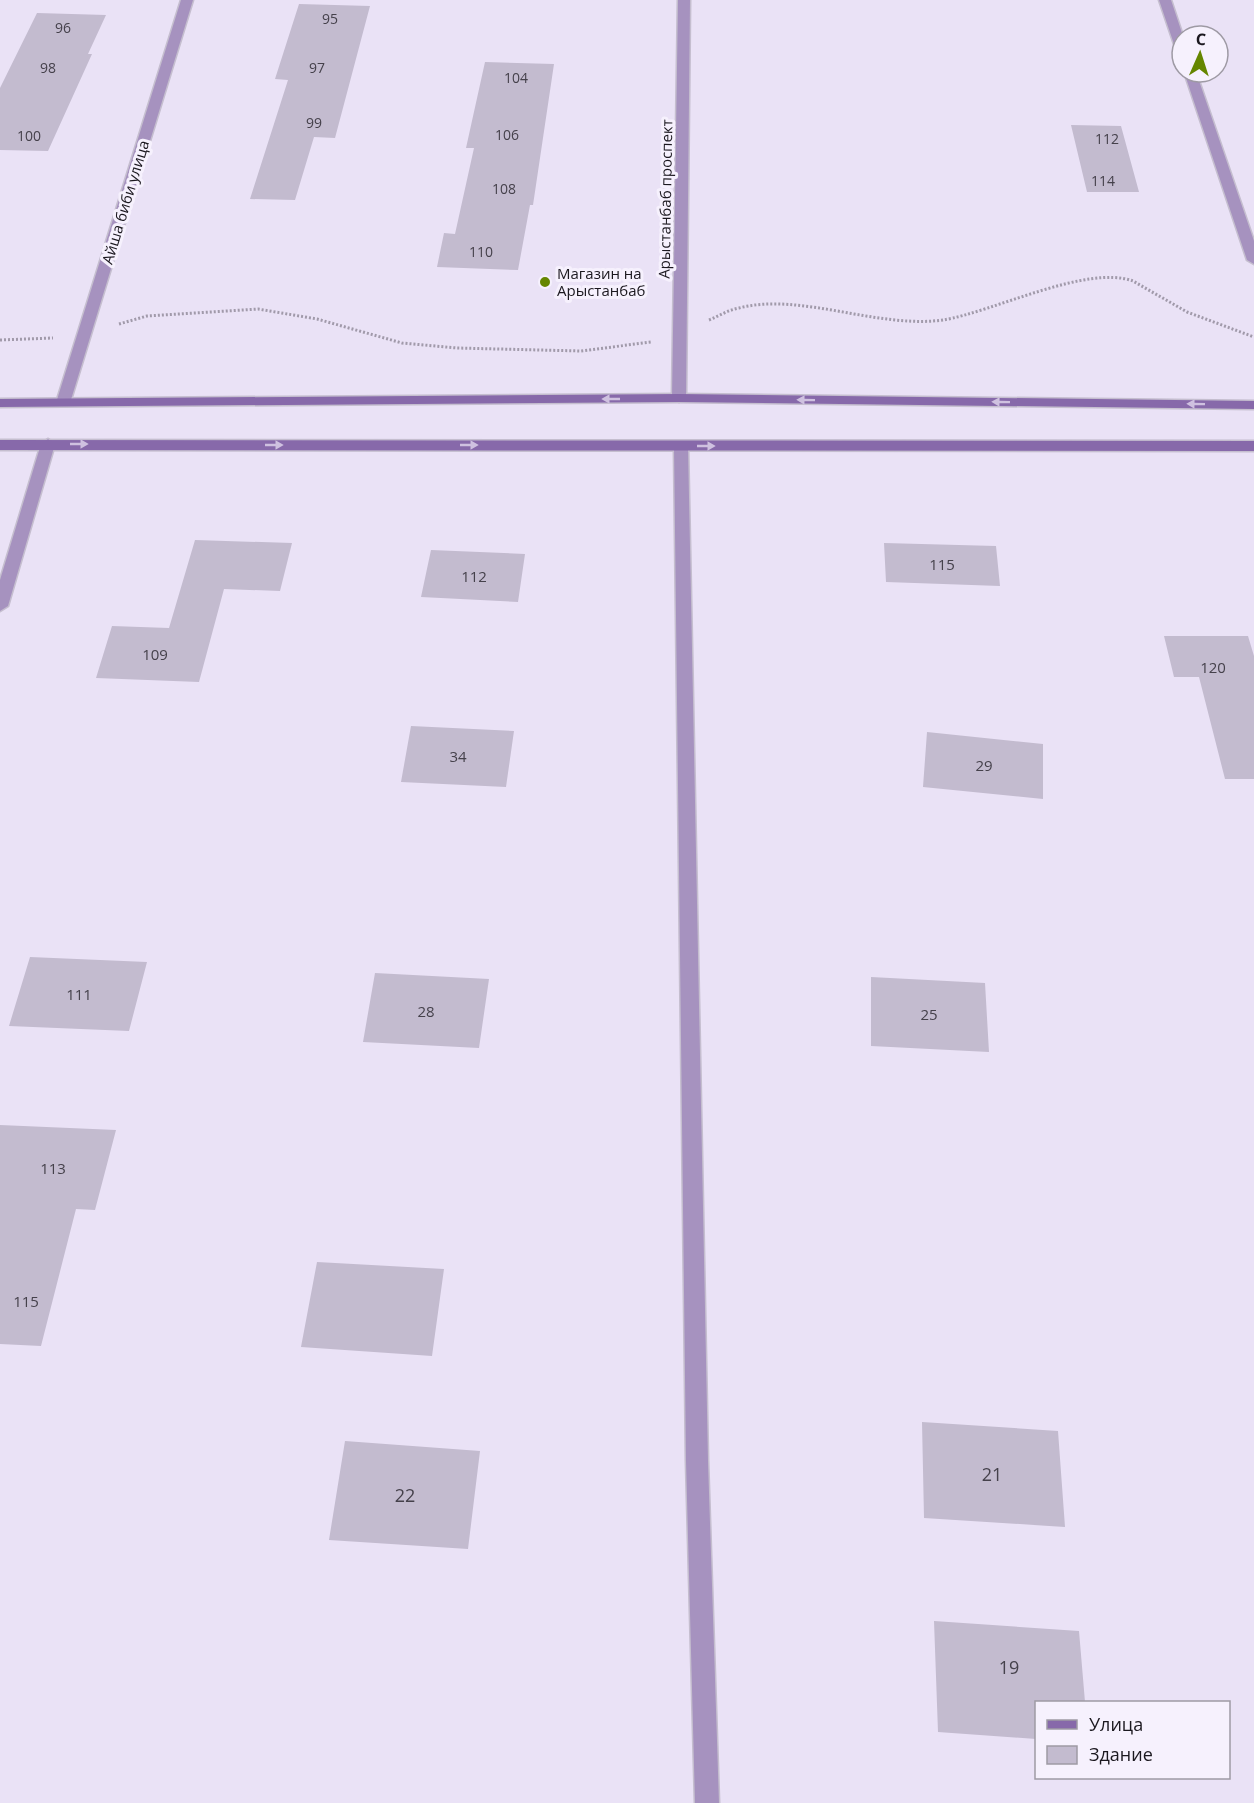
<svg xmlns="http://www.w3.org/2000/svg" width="1254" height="1803" font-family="'Open Sans',sans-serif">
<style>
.building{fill:#c3bbcf}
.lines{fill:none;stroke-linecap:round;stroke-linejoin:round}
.street-casing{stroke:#c5becf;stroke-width:3}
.secondary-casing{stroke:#c5becf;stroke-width:3}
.path{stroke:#a19aaa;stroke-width:3;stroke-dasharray:2 2;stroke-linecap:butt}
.street{fill:#a692bf;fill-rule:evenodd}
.secondary{fill:#8769aa;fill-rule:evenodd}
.oneway{fill:#cfc1e0}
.poi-dot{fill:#658600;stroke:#f6f1fd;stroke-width:2}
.labels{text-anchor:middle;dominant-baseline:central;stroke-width:6;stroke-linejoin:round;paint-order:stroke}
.far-number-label{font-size:14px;fill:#45414b}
.far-street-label{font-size:15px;fill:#1b181f;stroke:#f6f1fd}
.far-poi-label{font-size:15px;fill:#1b181f;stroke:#f6f1fd;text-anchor:start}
.number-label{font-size:15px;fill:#45414b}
.near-number-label{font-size:18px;fill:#45414b}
</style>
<rect width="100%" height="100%" fill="#eae2f6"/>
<path class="building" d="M 299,4 L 370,6 L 335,138 L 314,137 L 295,200 L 250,199 L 288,80 L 275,79 Z
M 37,13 L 106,15 L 88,54 L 92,54 L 48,151 L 0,150 L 0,88 Z
M 485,62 L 554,64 L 533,205 L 530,205 L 518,270 L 437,267 L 444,233 L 455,234 L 474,148 L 466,148 Z
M 1071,125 L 1121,126 L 1139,192 L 1087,192 Z
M 195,540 L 292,543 L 280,591 L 224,589 L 199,682 L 96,678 L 112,626 L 169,628 Z
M 884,543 L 996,546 L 1000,586 L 886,582 Z
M 431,550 L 525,554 L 518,602 L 421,597 Z
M 1164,636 L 1248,636 L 1254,656 L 1254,779 L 1225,779 L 1199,677 L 1174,677 Z
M 411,726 L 514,731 L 506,787 L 401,782 Z
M 927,732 L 1043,744 L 1043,799 L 923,787 Z
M 30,957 L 147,962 L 129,1031 L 9,1026 Z
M 375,973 L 489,979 L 479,1048 L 363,1042 Z
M 871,977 L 985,983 L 989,1052 L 871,1046 Z
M 0,1125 L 116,1130 L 95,1210 L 76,1209 L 41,1346 L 0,1344 Z
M 317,1262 L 444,1269 L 432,1356 L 301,1347 Z
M 922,1422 L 1058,1431 L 1065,1527 L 924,1518 Z
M 345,1441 L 480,1451 L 468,1549 L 329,1540 Z
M 934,1621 L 1079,1631 L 1085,1702 L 1036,1702 L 1036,1739 L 938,1732 Z"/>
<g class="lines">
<g class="street-casing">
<path id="street" d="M 181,0 L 193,0 L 70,403 L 68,406 L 58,406 L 56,403 Z
M 678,0 L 690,0 L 686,398 L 679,402 L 672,398 Z
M 1159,0 L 1171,0 L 1183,36 L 1182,53 L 1176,50 Z
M 1184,72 L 1196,72 L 1254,241 L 1254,264 L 1247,260 Z
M 48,439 L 55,444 L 8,606 L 0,611 L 0,580 L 41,444 Z
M 681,441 L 688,446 L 708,1461 L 719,1803 L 695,1803 L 686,1461 L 674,446 Z"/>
</g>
<g class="secondary-casing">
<path id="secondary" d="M 679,394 L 1254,401 L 1254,409 L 679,402 L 0,407 L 0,399 Z
M 0,440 L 1254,441 L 1254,451 L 0,450 Z"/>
</g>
<path class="path" d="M 709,320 C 719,316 728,310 739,308 C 801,292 877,329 943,320 C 993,312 1087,264 1133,281 L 1187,312 L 1254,337
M 119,324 L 147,316 L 258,309 L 317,319 L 402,343 L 457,348 L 581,351 L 651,342
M 0,340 L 53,338"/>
<use href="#street" class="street"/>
<use href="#secondary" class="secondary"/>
</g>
<defs><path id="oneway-solid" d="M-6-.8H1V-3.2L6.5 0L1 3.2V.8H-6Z" transform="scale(1.5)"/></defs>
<g class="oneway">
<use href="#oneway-solid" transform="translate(611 399) rotate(180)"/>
<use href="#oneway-solid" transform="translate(806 400) rotate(-179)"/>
<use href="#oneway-solid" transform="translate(1001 402) rotate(-179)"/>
<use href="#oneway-solid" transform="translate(1196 404) rotate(-179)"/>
<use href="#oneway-solid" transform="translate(79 444)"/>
<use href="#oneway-solid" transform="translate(274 445)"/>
<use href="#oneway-solid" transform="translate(469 445)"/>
<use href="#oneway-solid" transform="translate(706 446)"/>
</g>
<circle class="poi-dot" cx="545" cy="282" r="6"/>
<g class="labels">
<g class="far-number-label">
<text x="330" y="18">95</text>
<text x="63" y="27">96</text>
<text x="48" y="67">98</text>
<text x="317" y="67">97</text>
<text x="516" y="77">104</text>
<text x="314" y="122">99</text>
<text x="507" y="134">106</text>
<text x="29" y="135">100</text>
<text x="1107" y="138">112</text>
<text x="1103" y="180">114</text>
<text x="504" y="188">108</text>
<text x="481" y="251">110</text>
</g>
<g class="far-street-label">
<text transform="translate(665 199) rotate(-89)">Арыстанбаб проспект</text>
<text transform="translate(125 202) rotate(-73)">Айша биби улица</text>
</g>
<g class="far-poi-label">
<text x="557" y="273">Магазин на<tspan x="557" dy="17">Арыстанбаб</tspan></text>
</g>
<g class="number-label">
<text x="942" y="564">115</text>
<text x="474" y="576">112</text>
<text x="155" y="654">109</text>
<text x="1213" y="667">120</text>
<text x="458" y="756">34</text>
<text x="984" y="765">29</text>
<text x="79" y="994">111</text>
<text x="426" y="1011">28</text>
<text x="929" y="1014">25</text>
<text x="53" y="1168">113</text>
<text x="26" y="1301">115</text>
</g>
<g class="near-number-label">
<text x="992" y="1474">21</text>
<text x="405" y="1495">22</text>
<text x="1009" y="1667">19</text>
</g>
</g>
<rect x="1035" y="1701" width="195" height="78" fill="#f6f1fd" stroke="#9e9aa4" stroke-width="1.5"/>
<rect x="1047" y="1720" width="30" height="9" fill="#8769aa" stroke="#9e9aa4" stroke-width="1.5"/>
<text x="1089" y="1731" font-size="18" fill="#1b181f">Улица</text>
<rect x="1047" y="1746" width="30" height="18" fill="#c3bbcf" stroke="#9e9aa4" stroke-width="1.5"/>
<text x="1089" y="1761" font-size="18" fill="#1b181f">Здание</text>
<g transform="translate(1200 54) rotate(3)"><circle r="28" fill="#f6f1fd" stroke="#9e9aa4" stroke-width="1.5"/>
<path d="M0-4.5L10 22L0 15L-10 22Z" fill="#658600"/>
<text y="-9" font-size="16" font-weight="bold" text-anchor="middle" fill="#1b181f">С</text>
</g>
</svg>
